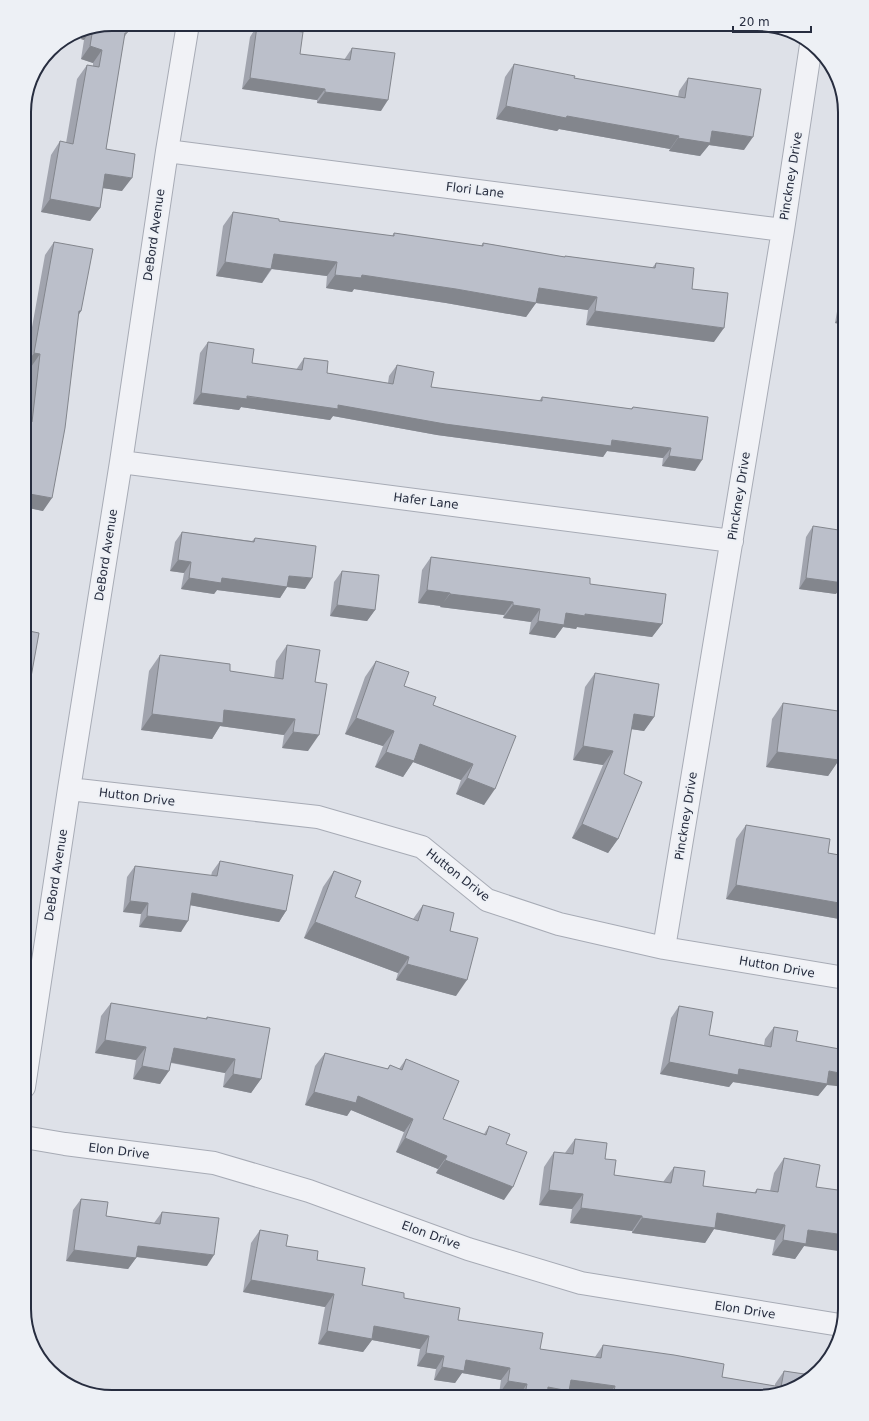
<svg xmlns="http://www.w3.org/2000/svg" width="869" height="1421" font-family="'DejaVu Sans',sans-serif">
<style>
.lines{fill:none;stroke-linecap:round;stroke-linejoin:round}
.minor-casing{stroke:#a7abb5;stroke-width:24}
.minor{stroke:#f1f2f6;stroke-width:22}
.wall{fill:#a1a4ae}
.shaded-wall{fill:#83868d}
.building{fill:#bbbfca;stroke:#83868d}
.labels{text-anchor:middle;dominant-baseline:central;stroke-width:3.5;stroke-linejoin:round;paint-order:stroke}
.street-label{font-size:12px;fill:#272d3f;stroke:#edf0f5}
.rim{fill:none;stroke:#272d3f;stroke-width:2}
</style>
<rect width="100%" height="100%" fill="#dee1e8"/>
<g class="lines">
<g class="minor-casing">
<path id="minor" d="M 167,151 L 783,230
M 121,462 L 732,541
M 69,789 L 318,817 L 422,847 L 487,900 L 559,924 L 664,948 L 845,978
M 664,948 L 783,230 L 811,45
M 24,1087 L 69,789 L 121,462 L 167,151 L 188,24
M 24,1137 L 65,1144 L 214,1163 L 309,1191 L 468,1249 L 581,1283 L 840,1325"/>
</g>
<use href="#minor" class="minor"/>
</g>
<path class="wall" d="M 112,24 L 127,33 L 124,38 L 106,149 L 122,191 L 103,188 L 100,208 L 90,221 L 41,212 L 51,155 L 60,141 L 66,143 L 77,79 L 87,65 L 93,66 L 93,63 L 81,59 L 84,40 L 81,39 L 83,30 Z
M 257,26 L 300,54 L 344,60 L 352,48 L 381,111 L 317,103 L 317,100 L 242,89 L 250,37 Z
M 514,64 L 574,78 L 678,97 L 679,91 L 688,78 L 744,150 L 709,145 L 700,156 L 669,151 L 670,149 L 559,129 L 557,131 L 496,119 L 505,77 Z
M 233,212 L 279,221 L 392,236 L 394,233 L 481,246 L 483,243 L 565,257 L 565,256 L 652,268 L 656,263 L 692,289 L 714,342 L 586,325 L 588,310 L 536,303 L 526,317 L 446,303 L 354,289 L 352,292 L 326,288 L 327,276 L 272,269 L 262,283 L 216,276 L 223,226 Z
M 54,242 L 81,311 L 78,316 L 43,511 L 24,507 L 24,420 L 25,420 L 31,367 L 25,366 L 45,255 Z
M 845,266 L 845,325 L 835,323 Z
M 208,342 L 252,363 L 296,370 L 304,358 L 327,373 L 388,383 L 389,376 L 397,365 L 431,387 L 539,401 L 542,397 L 631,409 L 633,407 L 695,471 L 662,466 L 663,458 L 607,451 L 603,457 L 437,435 L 333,416 L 330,420 L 241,407 L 239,410 L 193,404 L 200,353 Z
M 813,526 L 836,594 L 799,589 L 806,537 Z
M 182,532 L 252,541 L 255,538 L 305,589 L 287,587 L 280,598 L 217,590 L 214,594 L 181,589 L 184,573 L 170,571 L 175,542 Z
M 431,557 L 590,584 L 662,624 L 652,637 L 577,627 L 576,629 L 563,627 L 555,638 L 529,634 L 531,622 L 503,618 L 504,615 L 440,607 L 441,606 L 418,603 L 422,570 Z
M 342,571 L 375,610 L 367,621 L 330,616 L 334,582 Z
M 287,645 L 315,682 L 308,751 L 282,748 L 284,735 L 220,726 L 212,739 L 141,730 L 149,671 L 160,655 L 230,671 L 274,678 L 276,661 Z
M 376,661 L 404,686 L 433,705 L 516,736 L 484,805 L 456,794 L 461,780 L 413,762 L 403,777 L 375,767 L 383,746 L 345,734 L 365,677 Z
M 595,673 L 654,717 L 644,731 L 631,729 L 624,774 L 618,839 L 608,853 L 572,838 L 603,765 L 573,760 L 585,687 Z
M 783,703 L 839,760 L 828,776 L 766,767 L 772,719 Z
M 746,825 L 828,853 L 845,856 L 845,920 L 726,899 L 736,839 Z
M 220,861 L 286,911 L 279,922 L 190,905 L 181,932 L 139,927 L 141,914 L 123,912 L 127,877 L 135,866 L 211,876 L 212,872 Z
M 334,871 L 355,897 L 413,919 L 423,905 L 450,931 L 456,996 L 396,980 L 398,973 L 304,938 L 323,887 Z
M 111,1003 L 206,1019 L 207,1017 L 261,1079 L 251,1093 L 223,1087 L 225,1073 L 171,1063 L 160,1084 L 133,1079 L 136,1060 L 95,1053 L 101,1016 Z
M 679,1006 L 709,1035 L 764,1045 L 765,1039 L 774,1027 L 796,1041 L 827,1085 L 818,1096 L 733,1082 L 729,1087 L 660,1074 L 671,1018 Z
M 325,1053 L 387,1069 L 390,1065 L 399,1069 L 406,1059 L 443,1119 L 484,1134 L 489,1126 L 506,1144 L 504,1200 L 436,1173 L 438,1169 L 396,1152 L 404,1132 L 351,1110 L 347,1116 L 305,1105 L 315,1066 Z
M 575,1139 L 605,1159 L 614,1175 L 663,1182 L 674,1167 L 703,1186 L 754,1193 L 757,1189 L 770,1191 L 774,1173 L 784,1158 L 804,1246 L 795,1259 L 772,1255 L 775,1240 L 714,1229 L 705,1243 L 632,1233 L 632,1231 L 570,1223 L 572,1209 L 539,1205 L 544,1167 L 554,1152 L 565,1153 Z
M 81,1199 L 106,1216 L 154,1223 L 162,1212 L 207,1266 L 136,1257 L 136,1258 L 128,1269 L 66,1261 L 73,1210 Z
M 260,1230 L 286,1246 L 317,1260 L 362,1285 L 404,1298 L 458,1320 L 540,1349 L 595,1357 L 603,1345 L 722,1377 L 775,1386 L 775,1384 L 784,1371 L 811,1375 L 757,1397 L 593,1397 L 567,1394 L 565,1397 L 518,1397 L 499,1394 L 501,1380 L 462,1373 L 455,1383 L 434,1380 L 436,1369 L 417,1366 L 420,1349 L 372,1340 L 363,1352 L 318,1344 L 325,1307 L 243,1292 L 251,1243 Z"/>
<path class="shaded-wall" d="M 92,28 L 84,40 L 81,39 L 89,29 Z
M 90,46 L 102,50 L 93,63 L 81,59 Z
M 250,78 L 325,89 L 317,100 L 242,89 Z
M 325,92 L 388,100 L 381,111 L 317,103 Z
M 506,106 L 567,116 L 679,136 L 670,149 L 559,129 L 557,131 L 496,119 Z
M 712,131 L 753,137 L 744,150 L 709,145 L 700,156 L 669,151 L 678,138 Z
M 105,174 L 132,178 L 122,191 L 96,187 Z
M 50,199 L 100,208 L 90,221 L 41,212 Z
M 274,254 L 337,262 L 327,276 L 264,268 Z
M 225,262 L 271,269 L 262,283 L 216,276 Z
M 335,275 L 362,275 L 456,289 L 536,303 L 526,317 L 446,303 L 354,289 L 352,292 L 326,288 Z
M 539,288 L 597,297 L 588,310 L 529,302 Z
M 845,309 L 845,325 L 835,323 Z
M 79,311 L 81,311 L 72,324 Z
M 595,311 L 724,328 L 714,342 L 586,325 Z
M 34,353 L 40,354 L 31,367 L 25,366 Z
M 201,393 L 338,405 L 671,448 L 663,458 L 607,451 L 603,457 L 437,435 L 333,416 L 330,420 L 241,407 L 239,410 L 193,404 Z
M 669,456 L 702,460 L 695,471 L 662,466 Z
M 24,493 L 52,498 L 43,511 L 24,507 Z
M 178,560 L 191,562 L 184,573 L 170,571 Z
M 289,576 L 312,578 L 305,589 L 287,587 L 280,598 L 217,590 L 214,594 L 181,589 L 189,578 L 222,578 Z
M 806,578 L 844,583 L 836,594 L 799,589 Z
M 427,590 L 450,593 L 441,606 L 418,603 Z
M 450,594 L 513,602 L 504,615 L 440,607 Z
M 337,605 L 375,610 L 367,621 L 330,616 Z
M 513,605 L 540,609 L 531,622 L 503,618 Z
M 566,613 L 585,614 L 662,624 L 652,637 L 577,627 L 576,629 L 563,627 L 555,638 L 529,634 L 538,621 Z
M 24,676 L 31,677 L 24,687 Z
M 224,710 L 295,719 L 284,735 L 220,726 L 212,739 L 141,730 L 152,714 Z
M 634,714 L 654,717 L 644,731 L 624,728 Z
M 356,718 L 394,731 L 383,746 L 345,734 Z
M 293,732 L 319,735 L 308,751 L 282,748 Z
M 420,744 L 473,764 L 461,780 L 413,762 L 403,777 L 375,767 L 386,752 Z
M 583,746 L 613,751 L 603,765 L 573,760 Z
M 777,752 L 839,760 L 828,776 L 766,767 Z
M 467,778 L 495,789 L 484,805 L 456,794 Z
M 582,824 L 618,839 L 608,853 L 572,838 Z
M 736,885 L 845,904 L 845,920 L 726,899 Z
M 192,893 L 286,911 L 279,922 L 184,904 Z
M 130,901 L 148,903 L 141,914 L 123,912 Z
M 147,916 L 188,921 L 181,932 L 139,927 Z
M 315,922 L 409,957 L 398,973 L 304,938 Z
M 407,964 L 467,980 L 456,996 L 396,980 Z
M 105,1040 L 146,1047 L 136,1060 L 95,1053 Z
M 174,1048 L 235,1059 L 225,1073 L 164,1061 Z
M 669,1062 L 739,1069 L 829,1071 L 845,1074 L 845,1087 L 827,1085 L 818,1096 L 733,1082 L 729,1087 L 660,1074 Z
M 142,1066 L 169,1071 L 160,1084 L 133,1079 Z
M 233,1074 L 261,1079 L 251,1093 L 223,1087 Z
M 314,1092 L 358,1096 L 413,1119 L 404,1132 L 351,1110 L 347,1116 L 305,1105 Z
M 405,1138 L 447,1156 L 438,1169 L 396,1152 Z
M 445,1160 L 513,1187 L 504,1200 L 436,1173 Z
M 549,1190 L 583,1194 L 572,1209 L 539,1205 Z
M 581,1208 L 642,1216 L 632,1231 L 570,1223 Z
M 717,1213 L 785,1225 L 775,1240 L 714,1229 L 705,1243 L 632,1233 L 642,1218 Z
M 808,1230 L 845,1235 L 845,1252 L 804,1246 L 795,1259 L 772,1255 L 783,1240 Z
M 138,1246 L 214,1255 L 207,1266 L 130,1256 Z
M 74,1250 L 136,1258 L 128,1269 L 66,1261 Z
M 251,1280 L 334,1294 L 325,1307 L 243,1292 Z
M 374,1326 L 429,1336 L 420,1349 L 372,1340 L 363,1352 L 318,1344 L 327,1331 Z
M 426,1353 L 444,1356 L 436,1369 L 417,1366 Z
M 466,1360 L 510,1368 L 501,1380 L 462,1373 L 455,1383 L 434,1380 L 442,1367 Z
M 571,1380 L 615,1386 L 607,1397 L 593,1397 L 567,1394 L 565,1397 L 524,1397 L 525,1394 Z
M 508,1381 L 527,1384 L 518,1397 L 499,1394 Z
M 647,1390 L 691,1396 L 691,1397 L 643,1397 Z"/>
<path class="building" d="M 112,24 L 129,24 L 127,33 L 125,33 L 106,149 L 135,154 L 132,178 L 105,174 L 100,208 L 50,199 L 60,141 L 73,144 L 87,65 L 99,67 L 102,50 L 90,46 L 93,28 Z
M 257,26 L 303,32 L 300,54 L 350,60 L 352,48 L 395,53 L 388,100 L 325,92 L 325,89 L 250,78 Z
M 514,64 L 575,76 L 574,78 L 685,98 L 688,78 L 761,89 L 753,137 L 712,131 L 710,143 L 678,138 L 679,136 L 567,116 L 566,118 L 506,106 Z
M 233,212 L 279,219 L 279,221 L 394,236 L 394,233 L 483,246 L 483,243 L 565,257 L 565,256 L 655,268 L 656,263 L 694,268 L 692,289 L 728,293 L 724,328 L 595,311 L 597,297 L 539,288 L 536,303 L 456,289 L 362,275 L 361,278 L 335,275 L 337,262 L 274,254 L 271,269 L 225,262 Z
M 54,242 L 93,249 L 81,311 L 79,311 L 65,428 L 52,498 L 24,493 L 24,420 L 32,422 L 40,354 L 34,353 Z
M 208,342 L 254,349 L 252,363 L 302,370 L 304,358 L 328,361 L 327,373 L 393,384 L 397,365 L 434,372 L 431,387 L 542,401 L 542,397 L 632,409 L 633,407 L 708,417 L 702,460 L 669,456 L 671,448 L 612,440 L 611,446 L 445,424 L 338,405 L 338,409 L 247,396 L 247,399 L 201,393 Z
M 813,526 L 845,531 L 845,573 L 844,583 L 806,578 Z
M 182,532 L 254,542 L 255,538 L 316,546 L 312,578 L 289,576 L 287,587 L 222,578 L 221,583 L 189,578 L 191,562 L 178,560 Z
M 431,557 L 590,578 L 590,584 L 666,594 L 662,624 L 585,614 L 585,616 L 566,613 L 564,625 L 538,621 L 540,609 L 513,605 L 513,602 L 450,594 L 450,593 L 427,590 Z
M 342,571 L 379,575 L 375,610 L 337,605 Z
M 24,630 L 39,633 L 31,677 L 24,676 Z
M 287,645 L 320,650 L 315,682 L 327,684 L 319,735 L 293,732 L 295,719 L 224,710 L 223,723 L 152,714 L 160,655 L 230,664 L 230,671 L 283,679 Z
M 376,661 L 409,672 L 404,686 L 436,697 L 433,705 L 516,736 L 495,789 L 467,778 L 473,764 L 420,744 L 414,761 L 386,752 L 394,731 L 356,718 Z
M 595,673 L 659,684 L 654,717 L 634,714 L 624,774 L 642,782 L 618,839 L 582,824 L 613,751 L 583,746 Z
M 783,703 L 845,712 L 845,719 L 839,760 L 777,752 Z
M 746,825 L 830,839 L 828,853 L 845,856 L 845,904 L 736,885 Z
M 220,861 L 293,875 L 286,911 L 192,893 L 188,921 L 147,916 L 148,903 L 130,901 L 135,866 L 217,876 Z
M 334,871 L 361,881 L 355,897 L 418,921 L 423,905 L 454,913 L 450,931 L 478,938 L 467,980 L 407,964 L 409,957 L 315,922 Z
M 111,1003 L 207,1019 L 207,1017 L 270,1028 L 261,1079 L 233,1074 L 235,1059 L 174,1048 L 169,1071 L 142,1066 L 146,1047 L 105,1040 Z
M 679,1006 L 713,1012 L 709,1035 L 771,1047 L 774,1027 L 798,1031 L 796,1041 L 845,1050 L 845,1074 L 829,1071 L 827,1084 L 739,1069 L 738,1075 L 669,1062 Z
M 325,1053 L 388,1069 L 390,1065 L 402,1070 L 406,1059 L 459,1081 L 443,1119 L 486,1135 L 489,1126 L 510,1134 L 506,1144 L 527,1152 L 513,1187 L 445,1160 L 447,1156 L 405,1138 L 413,1119 L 358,1096 L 356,1103 L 314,1092 Z
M 575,1139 L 607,1143 L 605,1159 L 616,1160 L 614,1175 L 671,1183 L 674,1167 L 705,1171 L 703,1186 L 756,1193 L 757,1189 L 778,1192 L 784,1158 L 820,1165 L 816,1187 L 845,1191 L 845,1235 L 808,1230 L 806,1244 L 783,1240 L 785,1225 L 717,1213 L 715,1228 L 642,1218 L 642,1216 L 581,1208 L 583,1194 L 549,1190 L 554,1152 L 573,1154 Z
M 81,1199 L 108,1202 L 106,1216 L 160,1224 L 162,1212 L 219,1218 L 214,1255 L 138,1246 L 136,1258 L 74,1250 Z
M 260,1230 L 288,1235 L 286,1246 L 318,1251 L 317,1260 L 365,1268 L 362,1285 L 404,1293 L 404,1298 L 460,1308 L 458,1320 L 543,1333 L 540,1349 L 601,1358 L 603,1345 L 674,1355 L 724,1364 L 722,1377 L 781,1387 L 784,1371 L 811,1375 L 796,1388 L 757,1397 L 691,1397 L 691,1396 L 647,1390 L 646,1397 L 613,1397 L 615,1386 L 571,1380 L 569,1391 L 548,1387 L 547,1397 L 525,1394 L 527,1384 L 508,1381 L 510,1368 L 466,1360 L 464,1371 L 442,1367 L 444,1356 L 426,1353 L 429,1336 L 374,1326 L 372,1339 L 327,1331 L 334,1294 L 251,1280 Z"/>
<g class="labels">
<g class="street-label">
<text transform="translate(791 176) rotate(-81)">Pinckney Drive</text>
<text transform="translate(475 190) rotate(7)">Flori Lane</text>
<text transform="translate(154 235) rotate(-82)">DeBord Avenue</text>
<text transform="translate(739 496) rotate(-81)">Pinckney Drive</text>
<text transform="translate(426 501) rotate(7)">Hafer Lane</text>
<text transform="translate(106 555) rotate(-81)">DeBord Avenue</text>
<text transform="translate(137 797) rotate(7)">Hutton Drive</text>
<text transform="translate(686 816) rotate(-81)">Pinckney Drive</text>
<text transform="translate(56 875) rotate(-81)">DeBord Avenue</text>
<text transform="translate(458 875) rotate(38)">Hutton Drive</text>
<text transform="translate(777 967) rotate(10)">Hutton Drive</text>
<text transform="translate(119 1151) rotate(7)">Elon Drive</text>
<text transform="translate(431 1235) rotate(20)">Elon Drive</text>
<text transform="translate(745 1310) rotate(9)">Elon Drive</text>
</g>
</g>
<path d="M0 0H869V1421H0ZM112 31H757A81 81 0 0 1 838 112V1309A81 81 0 0 1 757 1390H112A81 81 0 0 1 31 1309V112A81 81 0 0 1 112 31Z" fill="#edf0f5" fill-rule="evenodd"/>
<path class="rim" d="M112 31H757A81 81 0 0 1 838 112V1309A81 81 0 0 1 757 1390H112A81 81 0 0 1 31 1309V112A81 81 0 0 1 112 31Z"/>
<path d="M733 26v6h78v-6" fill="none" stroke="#272d3f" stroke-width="2"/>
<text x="739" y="26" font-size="12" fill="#272d3f" stroke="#edf0f5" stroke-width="3" paint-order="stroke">20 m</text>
</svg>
